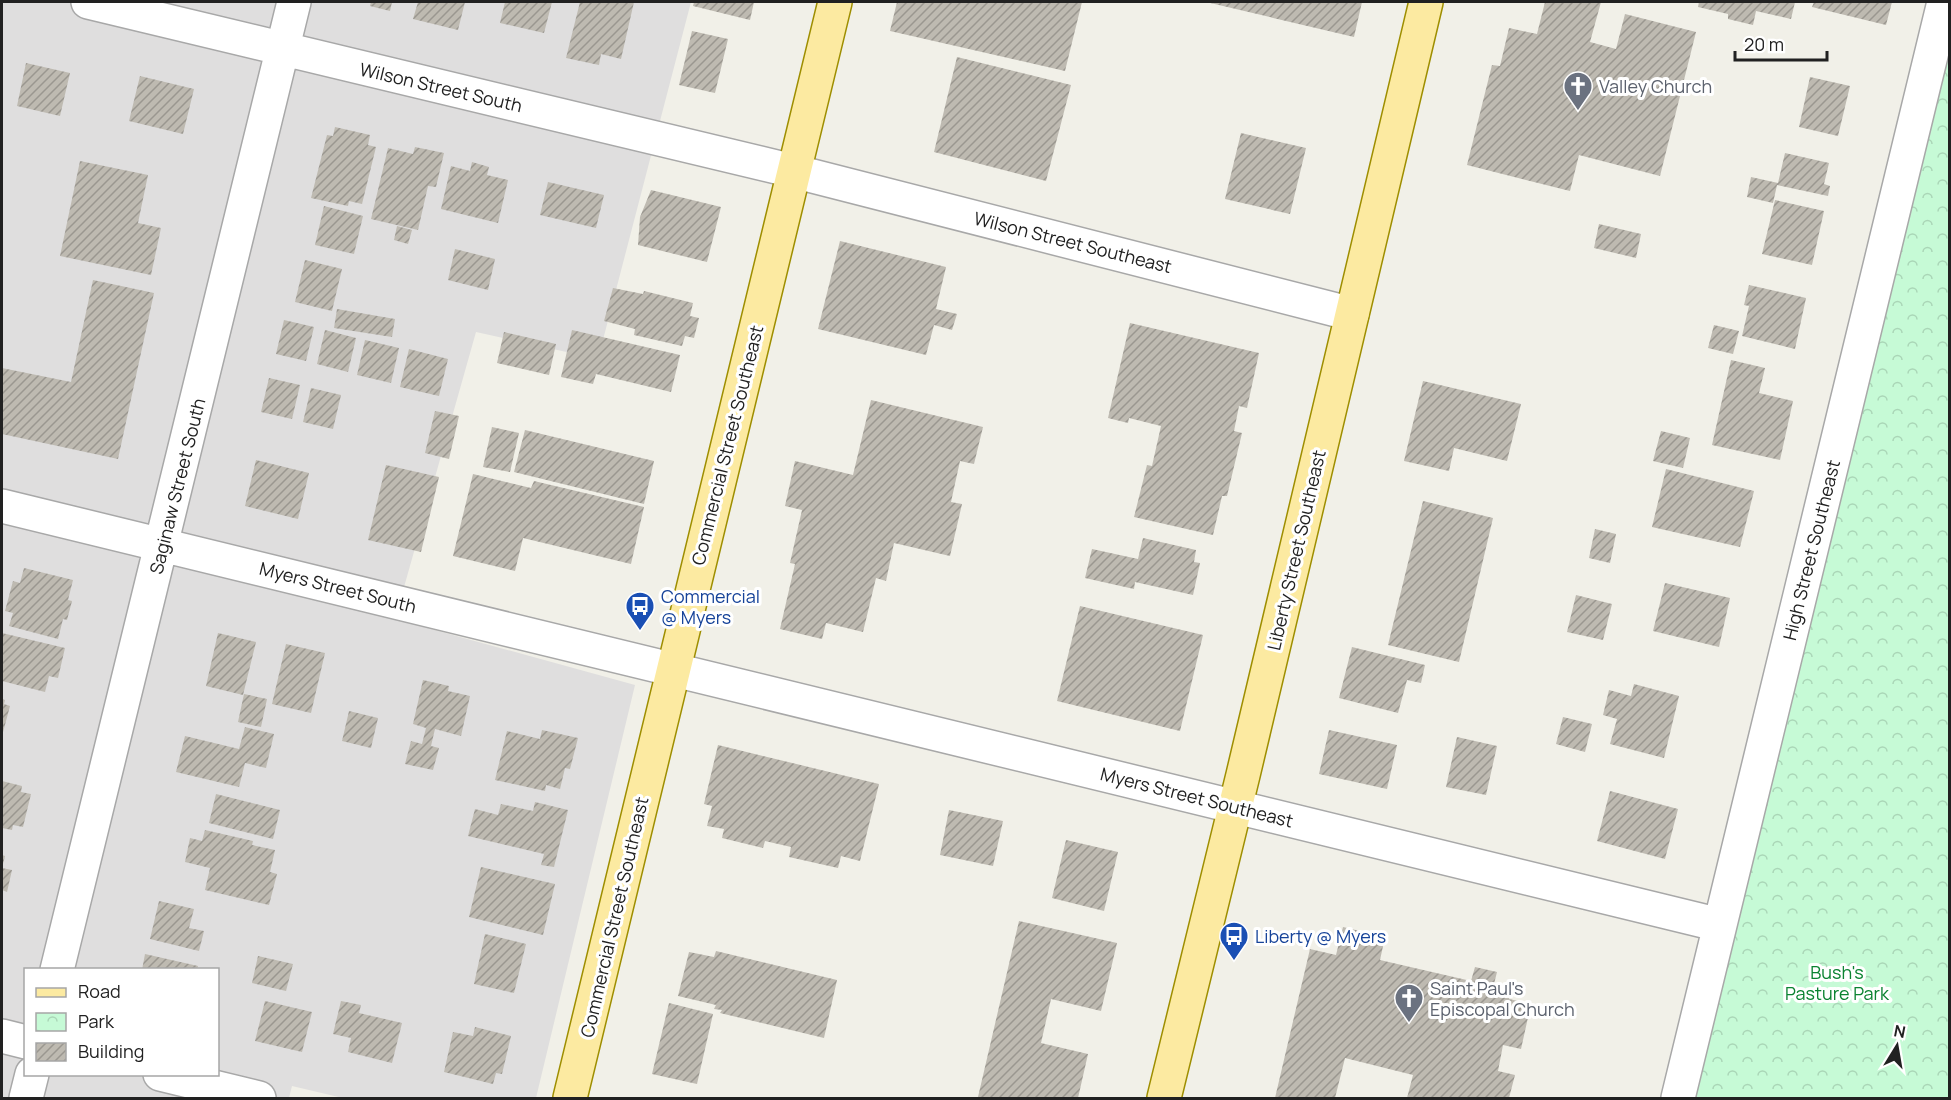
<svg xmlns="http://www.w3.org/2000/svg" width="1951" height="1100" font-family="Manrope,sans-serif">
<style>
.residential{fill:#dfdede;fill-rule:evenodd}
.park{fill:url(#park-crowns)}
.building{fill:url(#building-hatch)}
.lines{fill:none;stroke-linecap:round;stroke-linejoin:round}
.minor-casing{stroke:#a8a8a8;stroke-width:36}
.major-casing{stroke:#9e8e00;stroke-width:36}
.minor{stroke:#fff;stroke-width:33}
.major{stroke:#fceaa1;stroke-width:33}
.labels{text-anchor:middle;dominant-baseline:central;stroke-width:6;stroke-linejoin:round;paint-order:stroke}
.worship-label{font-size:18px;fill:#5b616d;stroke:#fff;text-anchor:start}
.street-label{font-size:18px;fill:#212121;stroke:#fff}
.transit-label{font-size:18px;fill:#164399;stroke:#fff;text-anchor:start}
.park-label{font-size:18px;fill:#0b8331;stroke:#fff}
</style>
<defs>
<pattern id="park-crowns" width="20" height="18" patternUnits="userSpaceOnUse" patternTransform="scale(1.5)"><rect width="20" height="18" fill="#c6fad6"/><path d="M2 6a3 3 0 1 1 6 0M12 15a3 3 0 1 1 6 0" fill="none" stroke="#aad6b7"/></pattern>
<pattern id="building-hatch" width="6" height="6" patternUnits="userSpaceOnUse" patternTransform="scale(1.5)"><rect width="6" height="6" fill="#bebab1"/><path d="M-1 1l2-2M0 6l6-6M5 7l2-2" fill="none" stroke="#9a9790"/></pattern>
</defs>
<rect width="100%" height="100%" fill="#f1f0e8"/>
<path class="residential" d="M 2,2 L 691,2 L 598,359 L 476,332 L 395,619 L 635,685 L 536,1098 L 343,1098 L 292,1086 L 289,1098 L 2,1098 ZM 26,970 L 218,970 L 218,1074 L 26,1074 Z"/>
<path class="park" d="M 1949,48 L 1949,1098 L 1695,1098 Z"/>
<path class="building" d="M 371,2 L 392,2 L 390,11 L 370,6 Z
M 418,2 L 465,2 L 458,30 L 413,19 Z
M 505,2 L 552,2 L 544,33 L 500,23 Z
M 580,2 L 634,2 L 621,59 L 601,54 L 599,65 L 566,58 Z
M 694,2 L 754,2 L 750,20 L 693,6 Z
M 897,2 L 1082,2 L 1065,71 L 890,31 Z
M 1206,2 L 1362,2 L 1354,37 Z
M 1545,2 L 1601,2 L 1590,42 L 1616,49 L 1625,14 L 1696,32 L 1660,176 L 1579,155 L 1570,191 L 1467,165 L 1492,65 L 1500,66 L 1509,28 L 1537,34 Z
M 1699,2 L 1795,2 L 1791,19 L 1756,11 L 1753,25 L 1728,19 L 1728,14 L 1698,7 Z
M 1814,2 L 1892,2 L 1886,25 L 1812,7 Z
M 692,31 L 728,39 L 715,93 L 679,85 Z
M 957,57 L 1071,85 L 1046,181 L 934,152 Z
M 26,63 L 70,73 L 60,116 L 17,106 Z
M 140,76 L 194,89 L 183,134 L 129,121 Z
M 1810,77 L 1850,86 L 1838,136 L 1799,127 Z
M 335,127 L 370,135 L 368,145 L 376,147 L 362,204 L 349,201 L 348,206 L 311,198 L 327,135 L 333,136 Z
M 1241,133 L 1306,148 L 1290,214 L 1225,199 Z
M 415,147 L 444,153 L 436,187 L 428,186 L 418,230 L 371,219 L 388,148 L 413,154 Z
M 1785,153 L 1829,163 L 1824,184 L 1830,186 L 1828,196 L 1777,185 L 1773,203 L 1747,197 L 1751,177 L 1778,183 Z
M 80,161 L 148,175 L 138,223 L 161,228 L 151,275 L 60,256 Z
M 472,162 L 489,167 L 487,175 L 508,180 L 498,223 L 441,209 L 451,166 L 470,171 Z
M 548,182 L 604,195 L 596,228 L 540,215 Z
M 651,190 L 721,207 L 707,262 L 638,245 L 640,217 Z
M 1775,200 L 1824,211 L 1812,265 L 1762,254 Z
M 324,206 L 363,216 L 354,254 L 315,245 Z
M 1599,224 L 1641,234 L 1636,258 L 1594,248 Z
M 397,226 L 412,230 L 408,244 L 394,240 Z
M 840,241 L 946,267 L 936,309 L 957,314 L 952,330 L 934,325 L 926,355 L 818,329 Z
M 455,249 L 495,259 L 488,290 L 448,280 Z
M 305,260 L 342,269 L 332,311 L 295,302 Z
M 93,280 L 154,293 L 118,459 L 2,434 L 2,368 L 71,382 Z
M 1749,285 L 1806,298 L 1795,349 L 1742,336 L 1749,306 L 1744,305 Z
M 613,288 L 643,294 L 644,291 L 693,303 L 690,316 L 699,318 L 694,338 L 685,336 L 682,346 L 634,335 L 635,329 L 604,321 Z
M 337,309 L 395,319 L 392,337 L 334,328 Z
M 284,320 L 314,327 L 306,361 L 276,354 Z
M 1130,323 L 1259,353 L 1247,408 L 1239,406 L 1234,431 L 1242,433 L 1227,496 L 1222,496 L 1213,535 L 1134,517 L 1147,465 L 1152,466 L 1161,426 L 1129,418 L 1128,423 L 1108,418 Z
M 1714,325 L 1739,331 L 1733,354 L 1708,348 Z
M 325,330 L 356,338 L 348,372 L 317,364 Z
M 572,330 L 680,355 L 671,392 L 596,374 L 593,384 L 561,377 Z
M 504,332 L 556,344 L 549,375 L 497,363 Z
M 365,340 L 399,348 L 391,383 L 357,375 Z
M 409,349 L 448,359 L 439,396 L 400,387 Z
M 1731,360 L 1765,368 L 1759,393 L 1793,401 L 1780,460 L 1712,445 Z
M 269,378 L 300,385 L 292,419 L 261,412 Z
M 1423,381 L 1521,404 L 1507,461 L 1454,448 L 1449,471 L 1404,461 Z
M 311,388 L 341,395 L 333,429 L 303,422 Z
M 871,400 L 983,427 L 974,464 L 960,461 L 951,502 L 962,504 L 950,556 L 894,543 L 886,581 L 876,578 L 863,632 L 826,623 L 822,639 L 780,629 L 795,564 L 790,563 L 802,510 L 785,506 L 795,461 L 853,475 Z
M 435,411 L 459,416 L 449,459 L 425,453 Z
M 492,427 L 519,433 L 510,472 L 483,467 Z
M 525,430 L 654,461 L 644,504 L 514,472 Z
M 1661,431 L 1690,438 L 1683,468 L 1653,461 Z
M 256,460 L 309,473 L 298,519 L 245,506 Z
M 386,465 L 439,477 L 421,552 L 368,540 Z
M 1666,469 L 1754,491 L 1740,547 L 1652,527 Z
M 473,474 L 531,488 L 534,481 L 644,507 L 631,564 L 523,538 L 515,571 L 453,556 Z
M 1423,501 L 1493,518 L 1459,662 L 1388,645 Z
M 1595,529 L 1616,534 L 1610,563 L 1589,558 Z
M 1143,538 L 1196,550 L 1194,562 L 1200,563 L 1193,595 L 1135,582 L 1134,589 L 1085,578 L 1092,549 L 1138,559 Z
M 24,568 L 73,580 L 68,600 L 72,601 L 67,620 L 63,619 L 58,639 L 9,626 L 13,613 L 5,611 L 13,581 L 20,583 Z
M 1665,583 L 1730,598 L 1719,647 L 1653,631 Z
M 1576,595 L 1612,604 L 1603,640 L 1567,632 Z
M 1080,606 L 1203,635 L 1180,731 L 1057,701 Z
M 2,633 L 65,648 L 58,678 L 49,676 L 45,692 L 2,681 Z
M 218,633 L 256,642 L 243,695 L 206,686 Z
M 286,644 L 325,653 L 311,713 L 272,704 Z
M 1352,647 L 1425,665 L 1421,683 L 1407,680 L 1398,713 L 1339,698 Z
M 423,680 L 449,686 L 448,691 L 470,696 L 461,736 L 435,729 L 431,746 L 439,748 L 433,770 L 405,764 L 411,741 L 422,744 L 426,728 L 413,724 Z
M 1634,684 L 1679,696 L 1664,758 L 1610,744 L 1617,719 L 1603,715 L 1609,690 L 1631,696 Z
M 244,694 L 267,699 L 261,727 L 238,722 Z
M 2,699 L 5,700 L 4,704 L 10,706 L 2,736 Z
M 349,711 L 378,718 L 371,748 L 342,741 Z
M 1563,717 L 1592,724 L 1585,752 L 1556,744 Z
M 245,727 L 274,734 L 266,768 L 245,763 L 239,787 L 176,772 L 185,736 L 239,749 Z
M 542,730 L 578,738 L 570,769 L 565,768 L 560,789 L 546,785 L 545,791 L 495,780 L 507,731 L 540,739 Z
M 1329,730 L 1397,745 L 1387,789 L 1319,774 Z
M 1457,737 L 1497,746 L 1486,795 L 1446,787 Z
M 718,745 L 879,784 L 860,861 L 841,856 L 838,868 L 789,857 L 791,847 L 765,841 L 763,848 L 722,838 L 724,829 L 707,826 L 712,806 L 704,804 Z
M 2,781 L 22,786 L 21,792 L 31,794 L 23,827 L 13,825 L 12,830 L 2,828 Z
M 1610,791 L 1678,809 L 1665,859 L 1597,841 Z
M 216,794 L 280,810 L 273,839 L 209,823 Z
M 535,802 L 568,810 L 554,867 L 541,865 L 544,854 L 468,836 L 475,809 L 498,815 L 501,804 L 533,811 Z
M 949,810 L 1003,821 L 993,866 L 940,855 Z
M 205,830 L 253,841 L 252,845 L 275,850 L 270,872 L 277,874 L 269,905 L 205,890 L 210,868 L 185,862 L 190,838 L 202,841 Z
M 1066,840 L 1118,852 L 1104,911 L 1052,898 Z
M 2,855 L 5,856 L 2,868 L 12,870 L 7,892 L 2,890 Z
M 481,867 L 555,884 L 543,935 L 469,917 Z
M 159,901 L 194,909 L 189,928 L 204,931 L 199,951 L 150,939 Z
M 1019,921 L 1117,943 L 1101,1011 L 1051,999 L 1041,1043 L 1088,1054 L 1078,1098 L 978,1097 Z
M 1343,927 L 1385,937 L 1380,960 L 1471,981 L 1475,967 L 1497,972 L 1493,988 L 1511,992 L 1509,999 L 1531,1004 L 1521,1049 L 1503,1045 L 1498,1071 L 1515,1075 L 1509,1098 L 1407,1098 L 1413,1075 L 1345,1058 L 1335,1098 L 1275,1098 L 1310,949 L 1336,955 Z
M 485,934 L 526,944 L 514,993 L 474,984 Z
M 716,951 L 837,980 L 824,1038 L 720,1013 L 722,1010 L 714,1009 L 716,1005 L 678,996 L 689,952 L 714,957 Z
M 145,954 L 198,966 L 197,970 L 142,970 Z
M 258,956 L 293,964 L 286,991 L 252,983 Z
M 265,1001 L 312,1012 L 302,1052 L 255,1041 Z
M 341,1001 L 361,1005 L 359,1013 L 402,1023 L 392,1063 L 348,1052 L 351,1038 L 333,1034 Z
M 669,1003 L 713,1014 L 697,1084 L 652,1074 Z
M 475,1027 L 511,1036 L 502,1074 L 496,1073 L 493,1084 L 444,1072 L 453,1032 L 473,1036 Z"/>
<g class="lines">
<g class="minor-casing">
<path id="minor" d="M 88,2 L 793,171 L 1352,314
M 2,506 L 1720,925
M 57,970 L 294,2
M 2,1036 L 26,1042
M 160,1074 L 259,1098
M 26,1098 L 32,1074
M 1678,1098 L 1944,2"/>
</g>
<g class="major-casing">
<path id="major" d="M 570,1098 L 835,2
M 1164,1098 L 1243,775 L 1426,2"/>
</g>
<use href="#minor" class="minor"/>
<use href="#major" class="major"/>
</g>
<defs>
<g id="church-pin" transform="scale(1.5)"><path d="M0 17L-7.5 6A9.5 9.5 0 1 1 7.5 6Z" fill="#6b7280" stroke="#fff"/><path d="M-1.2-6h2.4v3.5h3.3v2.4h-3.3V6h-2.4V-.1h-3.3v-2.4h3.3Z" fill="#fff"/></g>
<g id="bus-pin" transform="scale(1.5)"><path d="M0 17L-7.5 6A9.5 9.5 0 1 1 7.5 6Z" fill="#1a4fb4" stroke="#fff"/><path d="M-5-6H5V4H4V6H2V4H-2V6H-4V4H-5ZM-3.5-4V0h7V-4ZM-3.5 1.2v1.5H-2V1.2ZM2 1.2v1.5H3.5V1.2Z" fill="#fff"/></g>
</defs>
<g fill-rule="evenodd">
<use href="#church-pin" x="1578" y="86"/>
<use href="#bus-pin" x="640" y="606"/>
<use href="#bus-pin" x="1234" y="936"/>
<use href="#church-pin" x="1409" y="998"/>
</g>
<g class="labels">
<g class="worship-label">
<text x="1599" y="86">Valley Church</text>
<text x="1430" y="988">Saint Paul's<tspan x="1430" dy="21">Episcopal Church</tspan></text>
</g>
<g class="street-label">
<text transform="translate(441 87) rotate(13)">Wilson Street South</text>
<text transform="translate(1073 242) rotate(14)">Wilson Street Southeast</text>
<text transform="translate(727 445) rotate(-76)">Commercial Street Southeast</text>
<text transform="translate(177 486) rotate(-76)">Saginaw Street South</text>
<text transform="translate(1296 550) rotate(-77)">Liberty Street Southeast</text>
<text transform="translate(1811 550) rotate(-76)">High Street Southeast</text>
<text transform="translate(338 587) rotate(14)">Myers Street South</text>
<text transform="translate(1197 797) rotate(14)">Myers Street Southeast</text>
<text transform="translate(614 917) rotate(-77)">Commercial Street Southeast</text>
</g>
<g class="transit-label">
<text x="661" y="596">Commercial<tspan x="661" dy="21">@ Myers</tspan></text>
<text x="1255" y="936">Liberty @ Myers</text>
</g>
<g class="park-label">
<text x="1837" y="972">Bush's<tspan x="1837" dy="21">Pasture Park</tspan></text>
</g>
</g>
<rect width="1951" height="1100" fill="none" stroke="#212121" stroke-width="6"/>
<rect x="24" y="968" width="195" height="108" fill="#ffffff" stroke="#a6a6a6" stroke-width="1.5"/>
<rect x="36" y="988" width="30" height="9" fill="#fceaa1" stroke="#a6a6a6" stroke-width="1.5"/>
<text x="78" y="998" font-size="18" fill="#212121">Road</text>
<rect x="36" y="1013" width="30" height="18" fill="url(#park-crowns)" stroke="#a6a6a6" stroke-width="1.5"/>
<text x="78" y="1028" font-size="18" fill="#212121">Park</text>
<rect x="36" y="1043" width="30" height="18" fill="url(#building-hatch)" stroke="#a6a6a6" stroke-width="1.5"/>
<text x="78" y="1058" font-size="18" fill="#212121">Building</text>
<g transform="translate(1897 1046) rotate(11)" stroke="#ffffff" stroke-width="4.5" paint-order="stroke">
<path d="M0-4.5L10 22L0 15L-10 22Z" fill="#212121"/>
<text y="-9" font-size="16" font-weight="bold" text-anchor="middle" fill="#212121">N</text>
</g>
<path d="M1735 51v9h92v-9" fill="none" stroke="#212121" stroke-width="3"/>
<text x="1744" y="51" font-size="18" fill="#212121" stroke="#ffffff" stroke-width="4.5" paint-order="stroke">20 m</text>
</svg>
